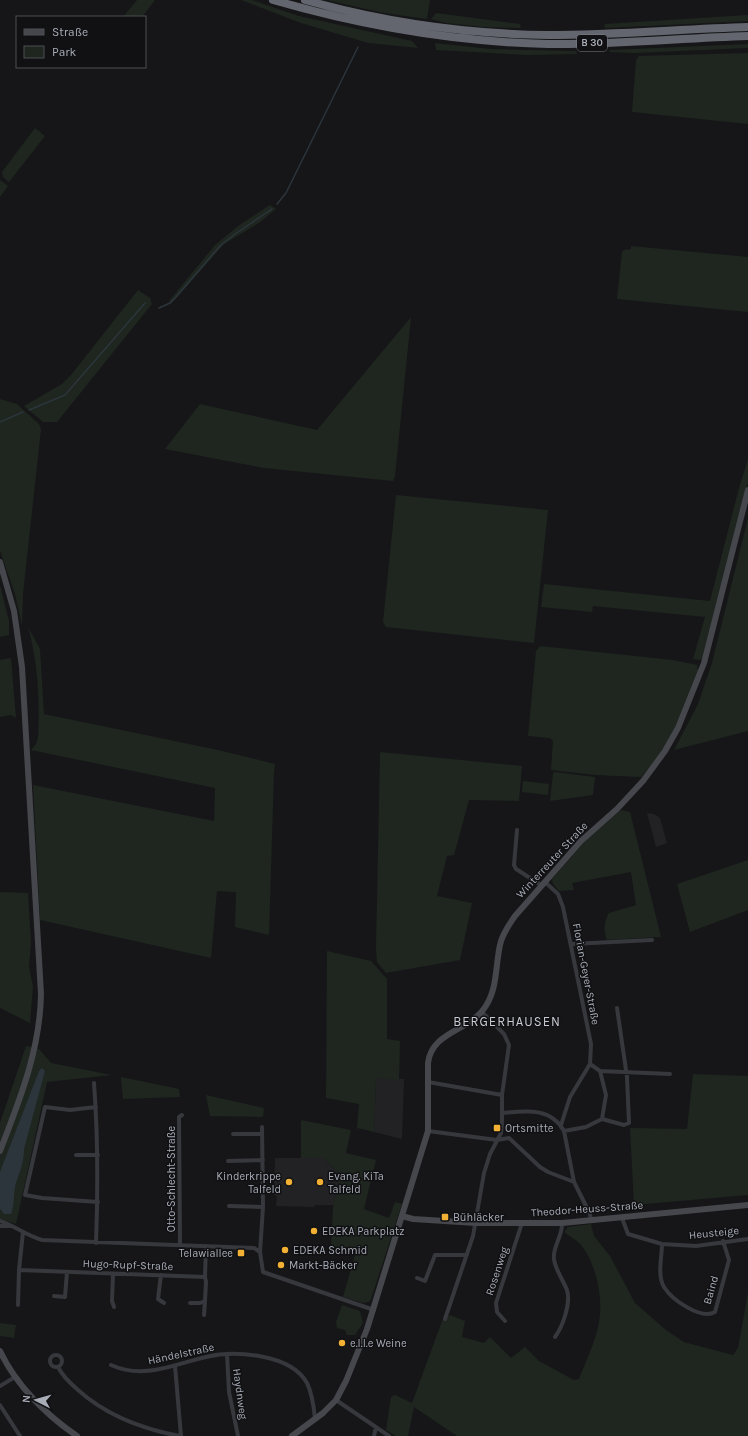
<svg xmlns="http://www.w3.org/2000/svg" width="748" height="1436" font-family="Karla,sans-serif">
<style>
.built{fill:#222225}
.green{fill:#1e261f}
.water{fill:#2c353c}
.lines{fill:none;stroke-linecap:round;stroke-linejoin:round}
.stream{stroke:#2c353c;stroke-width:1.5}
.street{stroke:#37383d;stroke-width:4}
.secondary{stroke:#45474d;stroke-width:6}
.highway{stroke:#63666e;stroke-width:8}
.poi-dot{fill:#f2b134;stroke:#111113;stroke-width:1.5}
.labels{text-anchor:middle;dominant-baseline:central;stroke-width:3;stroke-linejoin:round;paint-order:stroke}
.shield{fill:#111113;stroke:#7b7e86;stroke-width:1}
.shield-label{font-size:10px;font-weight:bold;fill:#a8adb8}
.street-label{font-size:11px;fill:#a8adb8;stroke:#111113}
.poi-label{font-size:11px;fill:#a8adb8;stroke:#111113;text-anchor:start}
.quarter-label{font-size:13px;letter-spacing:1px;fill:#c9ccd4;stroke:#111113}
</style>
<rect width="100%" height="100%" fill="#161618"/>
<path class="built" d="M 647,813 L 654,814 L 660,818 L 667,843 L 656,847 Z
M 376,1078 L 404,1079 L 402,1139 L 374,1132 Z
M 275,1158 L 323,1158 L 340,1174 L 334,1205 L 315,1205 L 314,1207 L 276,1206 L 277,1196 L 274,1195 Z"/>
<path class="green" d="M 137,0 L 155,0 L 142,17 L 123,17 Z
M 241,0 L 252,0 L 299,16 L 412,41 L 418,48 L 368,43 L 301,23 Z
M 326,0 L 430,0 L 427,19 L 384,13 Z
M 436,13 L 520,24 L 521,28 L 483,27 L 446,23 L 431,19 Z
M 748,15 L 748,21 L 606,28 L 604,27 L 605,24 Z
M 435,43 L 490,49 L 576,51 L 577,54 L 527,55 L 436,50 Z
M 748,44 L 748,48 L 635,53 L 609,52 L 610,50 Z
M 748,53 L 748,124 L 632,112 L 636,60 L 639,56 Z
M 35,128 L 45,136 L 9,182 L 3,177 L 2,172 Z
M 0,180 L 8,186 L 0,197 Z
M 270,205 L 276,209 L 259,223 L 224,244 L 171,304 L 169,301 L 215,245 L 238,226 Z
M 631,246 L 748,257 L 748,312 L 617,299 L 622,252 L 624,250 L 631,249 Z
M 138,290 L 150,298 L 152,304 L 57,422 L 43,422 L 24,406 L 62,384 L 71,375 Z
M 411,317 L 395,476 L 393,481 L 264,468 L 165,449 L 200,404 L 317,430 Z
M 0,399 L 17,404 L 39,424 L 41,429 L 23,594 L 22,626 L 15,594 L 0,551 Z
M 748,459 L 748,482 L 703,659 L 699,660 L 693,659 L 705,617 L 593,606 L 592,612 L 541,607 L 544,584 L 710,601 L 739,488 Z
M 396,495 L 548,510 L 534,643 L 386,627 L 383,622 Z
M 748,518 L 748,731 L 674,750 L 698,704 L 712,663 Z
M 0,585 L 9,621 L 9,635 L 0,637 Z
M 28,627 L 40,649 L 44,714 L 218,750 L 275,764 L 274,773 L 269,935 L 235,927 L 236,892 L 217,891 L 211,958 L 40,920 L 33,785 L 214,821 L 215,788 L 31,750 L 36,744 L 38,737 C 40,701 38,662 28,627 Z
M 540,646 L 673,660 L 697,665 L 698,671 L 680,719 L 670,738 L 658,757 L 641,777 L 595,775 L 551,770 L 553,741 L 550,738 L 528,736 L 536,651 Z
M 11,658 L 16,718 L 11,715 L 0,717 L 0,660 Z
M 380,752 L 522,766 L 519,801 L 469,800 L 454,855 L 447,856 L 437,896 L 472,903 L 460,960 L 386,973 L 377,962 L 376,949 Z
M 555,772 L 595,777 L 593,795 L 550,801 L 553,773 Z
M 523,781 L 549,784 L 548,795 L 522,792 Z
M 621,810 L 630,812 L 661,937 L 607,940 C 603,931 604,921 609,913 L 636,905 L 631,872 L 572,883 L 574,890 L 559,891 L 553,884 L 552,879 L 587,839 Z
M 748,860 L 748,910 L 690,932 L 677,884 Z
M 0,892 L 28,893 L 31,943 L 29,967 L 33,987 L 30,1023 L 0,1008 Z
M 327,951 L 371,961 L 387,979 L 387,1039 L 400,1041 L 399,1080 L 376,1078 L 374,1132 L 357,1128 L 359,1104 L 326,1098 Z
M 26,1046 L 39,1049 L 51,1063 L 112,1075 L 47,1082 L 16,1224 L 0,1219 L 0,1123 Z
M 693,1074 L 748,1076 L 748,1195 L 634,1205 L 630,1128 L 687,1129 Z
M 121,1077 L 179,1089 L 180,1097 L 123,1099 Z
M 206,1095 L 264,1108 L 263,1117 L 210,1116 Z
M 301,1120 L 351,1130 L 346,1153 L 376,1160 L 364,1209 L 389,1218 L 395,1202 L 402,1204 L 371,1299 L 369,1302 L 363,1303 L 343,1297 L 355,1255 L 331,1246 L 333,1208 L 340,1174 L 323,1158 L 301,1158 Z
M 591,1224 L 594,1236 L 610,1256 L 635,1303 L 666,1330 L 684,1342 L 733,1355 L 738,1348 L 748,1293 L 748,1436 L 457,1436 L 414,1407 L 408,1436 L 396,1436 L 386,1430 L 391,1397 L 395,1395 L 412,1403 L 442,1321 L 450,1315 L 465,1321 L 462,1337 L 484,1343 L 490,1337 L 511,1358 L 525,1347 L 539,1361 L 574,1380 L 579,1379 C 587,1358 598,1337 600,1315 C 602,1293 595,1262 581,1245 C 577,1240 569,1236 564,1232 L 568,1227 Z
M 342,1305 L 360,1311 L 363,1323 L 355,1335 L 347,1335 L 345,1330 L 337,1328 L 336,1322 Z
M 0,1323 L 16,1325 L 14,1338 L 0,1336 Z"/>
<path class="water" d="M 42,1068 L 45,1071 L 24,1149 C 24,1162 20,1171 16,1183 C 13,1193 15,1204 11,1214 L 4,1214 L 0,1209 L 0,1172 L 39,1071 Z"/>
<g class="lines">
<path class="stream" d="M 277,204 L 286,193 L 358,47
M 159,308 L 170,303 L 176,297 L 220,246 L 235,234 L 272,209
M 29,410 L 65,395 L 145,303
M 0,422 L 23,412"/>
<path class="street" d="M 517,830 L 514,865 L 516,869 L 541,885
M 545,882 L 558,894 L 563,907 L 591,1044 L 590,1064 L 570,1097 L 561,1125
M 572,944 L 652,940
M 590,1064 L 600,1071 L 670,1074
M 600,1071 L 606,1095 L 602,1119
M 428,1082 L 502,1095
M 94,1083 C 98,1136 98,1189 96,1243
M 96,1107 L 70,1110 L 45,1107 L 25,1195 L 42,1198 L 98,1202
M 503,1113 C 526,1111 551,1107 564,1131 L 574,1182 L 590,1214 L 591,1221
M 262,1127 L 263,1207 L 260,1252 L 263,1272 L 374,1310
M 428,1131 L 497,1140 L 509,1138 L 540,1167 L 548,1172 L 574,1182
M 564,1131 L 586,1127 L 602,1119 L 624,1125 L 629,1123 L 627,1077 L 617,1008
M 233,1134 L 262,1134
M 76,1155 L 98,1155
M 228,1161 L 263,1160
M 229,1206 L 263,1207
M 622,1218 L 628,1234 L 662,1244 L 696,1246 L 748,1239
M 0,1221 C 15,1226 27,1236 42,1240 L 254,1248 L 260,1252
M 0,1226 L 10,1226
M 23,1232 L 19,1270 L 205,1277 L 206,1246
M 662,1244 C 662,1256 657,1276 664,1287 C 672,1300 701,1320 715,1312 L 729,1260 L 723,1241
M 180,1245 L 179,1117 L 182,1115
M 113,1274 L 112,1301 L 114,1307
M 161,1275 L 158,1299 L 164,1303
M 417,1278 L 425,1281 L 435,1255 L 467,1255
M 54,1296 L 65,1297 L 67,1272
M 190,1303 L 200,1303 L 205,1301 L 206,1282 L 205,1277
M 18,1305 L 19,1270
M 204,1315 L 205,1301
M 445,1319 L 473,1236 L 484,1173 L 490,1154 L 501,1133 L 502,1122 L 502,1095 L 509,1045 L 504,1034 L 482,1012
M 505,1321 L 497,1312 L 496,1303 L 522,1223
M 555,1337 C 563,1326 571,1303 567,1290 C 563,1280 555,1269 554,1259 C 552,1248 563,1235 562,1223
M 227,1354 L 229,1392 L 238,1436
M50 1361a6 6 0 1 1 12 0a6 6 0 1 1-12 0Z
M 111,1365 C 144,1380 174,1364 206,1357 C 235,1350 291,1354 307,1383 C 312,1393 314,1408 315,1419
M 175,1366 L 181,1436
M 58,1367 C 62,1375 71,1384 78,1390 C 107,1416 142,1429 180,1436
M 0,1386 L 15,1377
M 336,1400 L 389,1436
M 0,1405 L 20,1436
M 374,1436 L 376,1427"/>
<path class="secondary" d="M 0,562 L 14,611 L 22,667 L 41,994 C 40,1050 20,1099 0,1151
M 402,1216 L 413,1219 L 476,1223 L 562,1223 L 748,1205
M 0,1351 C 16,1385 46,1415 77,1436
M 292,1436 L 323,1413 L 336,1400 L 346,1381 L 367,1329 L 428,1131 L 428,1063 C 432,1032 467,1031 483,1010 C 498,991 495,967 500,945 C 502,934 509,925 515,916 L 581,841 L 617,809 L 643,781 L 665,751 L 678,728 L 704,663 L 748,490"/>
<path class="highway" d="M 273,0 C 363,26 455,42 548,44 C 615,45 681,38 748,36
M 305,0 C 383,22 466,34 548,35 C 615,35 681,29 748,27"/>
</g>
<g class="poi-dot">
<rect x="493" y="1124" width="8" height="8" rx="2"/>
<circle cx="289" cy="1182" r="4"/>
<circle cx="320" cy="1182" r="4"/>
<rect x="441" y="1213" width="8" height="8" rx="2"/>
<circle cx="314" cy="1231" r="4"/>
<circle cx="285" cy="1250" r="4"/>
<rect x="237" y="1249" width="8" height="8" rx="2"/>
<circle cx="281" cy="1265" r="4"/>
<circle cx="342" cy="1343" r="4"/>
</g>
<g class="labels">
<rect class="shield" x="577" y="35" width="30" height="16" rx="3"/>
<g class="shield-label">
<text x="592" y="43">B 30</text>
</g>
<g class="street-label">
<text transform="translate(552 860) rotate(-47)">Winterreuter Straße</text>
<text transform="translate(586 974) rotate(79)">Florian-Geyer-Straße</text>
<text transform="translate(171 1179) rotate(-90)">Otto-Schlecht-Straße</text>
<text transform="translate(587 1209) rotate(-4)">Theodor-Heuss-Straße</text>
<text transform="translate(714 1233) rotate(-6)">Heusteige</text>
<text transform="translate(128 1265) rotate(2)">Hugo-Rupf-Straße</text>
<text transform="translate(497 1271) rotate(-72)">Rosenweg</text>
<text transform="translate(711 1290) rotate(-74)">Baind</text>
<text transform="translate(181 1354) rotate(-12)">Händelstraße</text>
<text transform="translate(240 1394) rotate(82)">Haydnweg</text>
</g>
<g class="poi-label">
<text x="505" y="1128">Ortsmitte</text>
<text x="281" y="1176" text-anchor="end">Kinderkrippe<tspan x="281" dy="13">Talfeld</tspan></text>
<text x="328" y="1176">Evang. KiTa<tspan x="328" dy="13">Talfeld</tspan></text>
<text x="453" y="1217">Bühläcker</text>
<text x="322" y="1231">EDEKA Parkplatz</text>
<text x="293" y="1250">EDEKA Schmid</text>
<text x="233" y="1253" text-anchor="end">Telawiallee</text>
<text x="289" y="1265">Markt-Bäcker</text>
<text x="350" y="1343">e.l.l.e Weine</text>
</g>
<g class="quarter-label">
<text x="507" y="1021">BERGERHAUSEN</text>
</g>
</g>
<rect x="16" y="16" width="130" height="52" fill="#111113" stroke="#4d4f55"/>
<rect x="24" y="29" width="20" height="6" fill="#45474d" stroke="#4d4f55"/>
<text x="52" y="36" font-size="12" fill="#a8adb8">Straße</text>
<rect x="24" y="46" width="20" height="12" fill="#1e261f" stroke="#4d4f55"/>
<text x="52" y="56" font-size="12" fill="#a8adb8">Park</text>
<g transform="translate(36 1400) rotate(276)" stroke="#111113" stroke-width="3" paint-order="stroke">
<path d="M0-3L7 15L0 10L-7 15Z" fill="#a8adb8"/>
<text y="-6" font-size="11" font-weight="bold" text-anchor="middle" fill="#a8adb8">N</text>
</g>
</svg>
